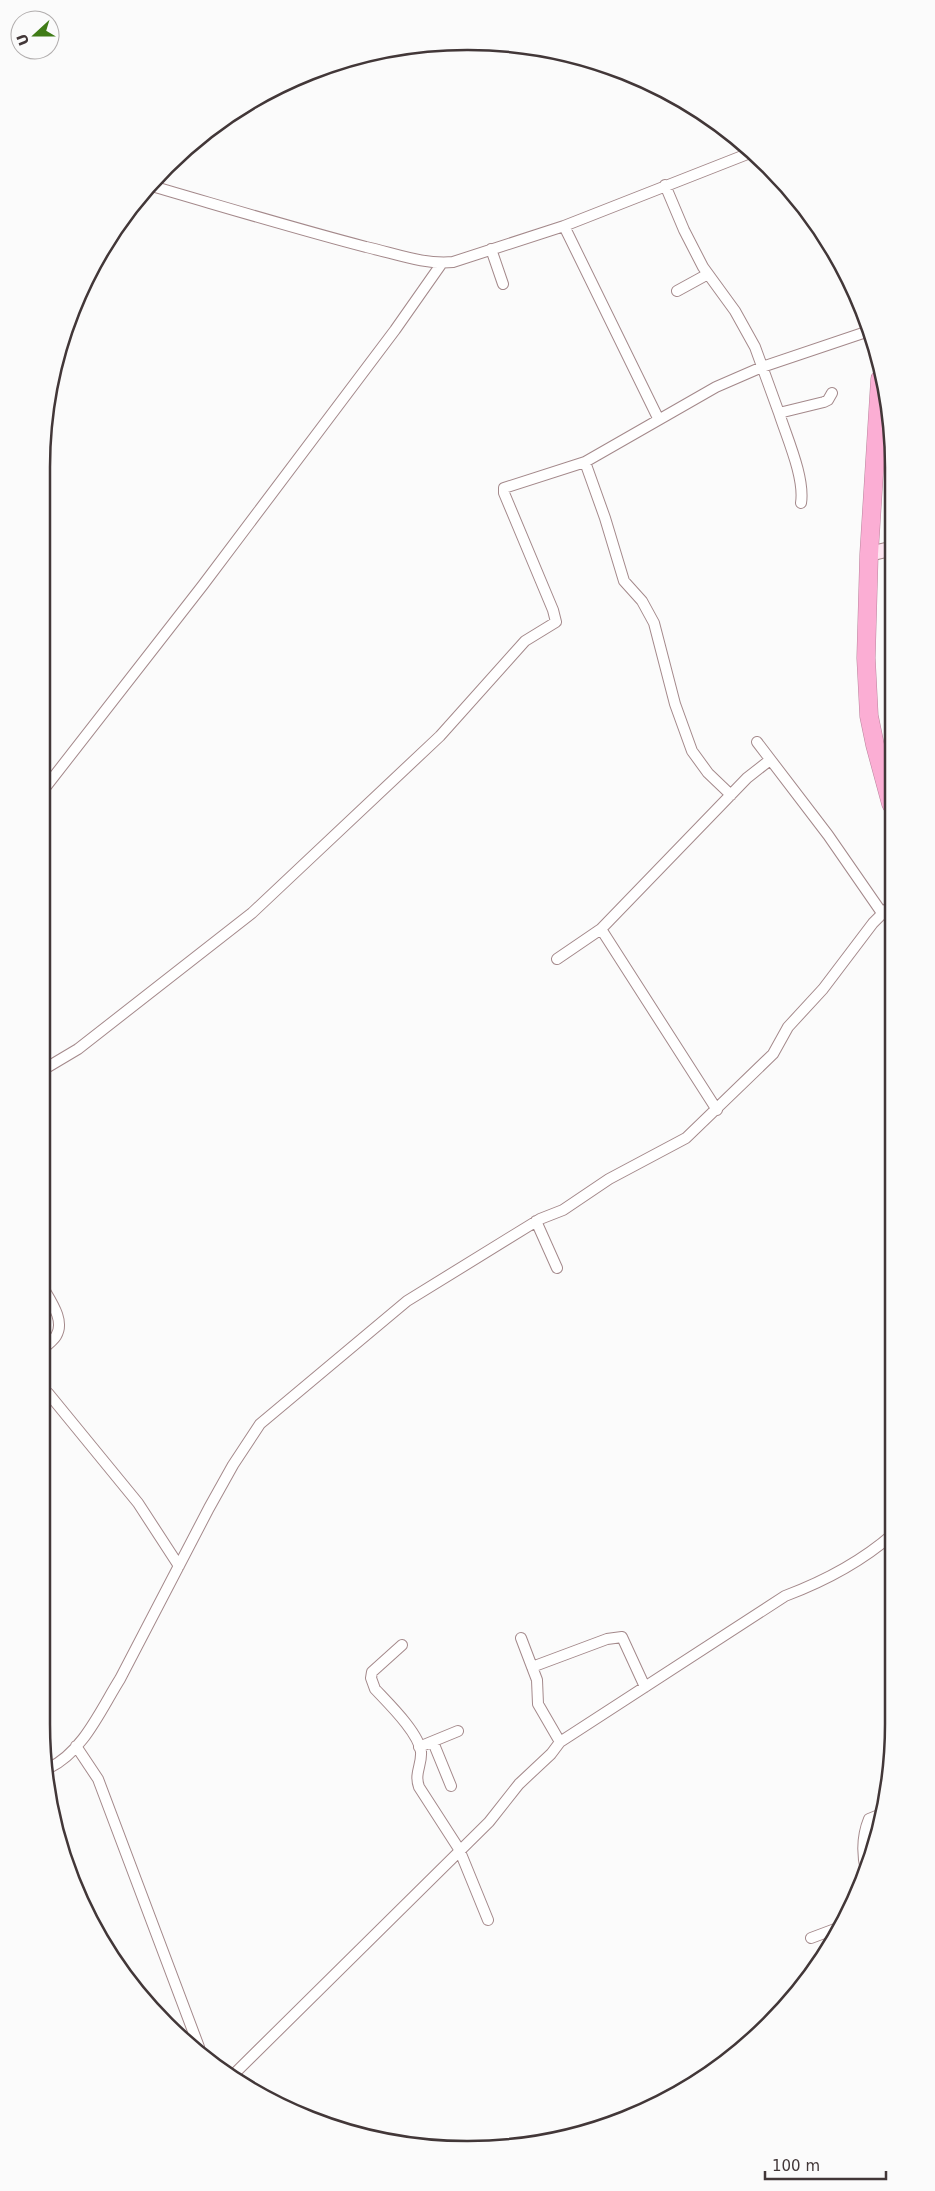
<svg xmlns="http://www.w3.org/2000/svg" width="935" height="2191" font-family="'DejaVu Sans',sans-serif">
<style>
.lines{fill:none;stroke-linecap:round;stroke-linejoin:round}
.street-casing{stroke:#a4898b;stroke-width:12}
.secondary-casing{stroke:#a4898b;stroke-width:16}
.highway-casing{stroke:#ba849d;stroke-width:19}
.street{stroke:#fff;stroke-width:10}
.secondary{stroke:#fee7f2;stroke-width:14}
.highway{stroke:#fbaed4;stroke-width:18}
.rim{fill:none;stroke:#423738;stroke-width:2.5}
</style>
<rect width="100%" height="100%" fill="#fbfbfb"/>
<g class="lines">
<g class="street-casing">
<path id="street" d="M 148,185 C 221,206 293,228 366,247 C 394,253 424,265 453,262 L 564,226
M 665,185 L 684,230 L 703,267 L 735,311 L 755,347 L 779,413 L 824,402 L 828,400 L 832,393
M 491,249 L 503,284
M 677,291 L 708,274
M 779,413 C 787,438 805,478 801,503
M 658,418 L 564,226 L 750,153
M 585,462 L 605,518 L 624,581 L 642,601 L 654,623 L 675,704 L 692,751 L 708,773 L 731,795
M 757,742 L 828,835 L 882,913
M 41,793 L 203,585 L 395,330 L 442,263
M 601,929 L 717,1110
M 557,959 L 601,929 L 747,778 L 770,760
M 41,1071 L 78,1049 L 252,913 L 440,736 L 525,641 L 556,622 L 553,610 L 504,493 L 504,488 L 585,462 L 716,387 L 762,367 L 866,332
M 536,1221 L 557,1268
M 41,1284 C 49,1299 66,1320 56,1336 C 53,1341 46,1346 41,1350
M 48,1393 L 138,1503 L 179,1566
M 521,1638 L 537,1680 L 538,1704 L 560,1742
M 402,1645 L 372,1672 L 371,1678 L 375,1689 C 389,1704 419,1733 421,1752 C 422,1765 414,1773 419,1787 L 459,1849 L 488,1920
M 532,1667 L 607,1639 L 622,1637 L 645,1687
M 433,1742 L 451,1786
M 76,1746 L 98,1779 L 199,2047
M 419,1747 L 458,1731
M 49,1768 C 83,1752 101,1709 120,1679 L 209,1508 L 233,1465 L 260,1424 L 407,1301 L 540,1219 L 563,1210 L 609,1179 L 686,1138 L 773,1054 L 788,1027 L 823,989 L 873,923 L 891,905
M 866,1871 C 862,1854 862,1836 869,1819 L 879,1815
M 811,1938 L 835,1929
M 233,2075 L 489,1822 L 519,1784 L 551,1754 L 560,1742 L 785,1596 C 825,1581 861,1562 893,1534"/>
</g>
<g class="secondary-casing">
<path id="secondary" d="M 869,554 L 890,549"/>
</g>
<g class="highway-casing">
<path id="highway" d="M 880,379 L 869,554 L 866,658 L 869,716 L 875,745 L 891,804"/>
</g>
<use href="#street" class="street"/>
<use href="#secondary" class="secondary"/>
<use href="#highway" class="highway"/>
</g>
<path d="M0 0H935V2191H0ZM467 50H468A417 417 0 0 1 885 467V1724A417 417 0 0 1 468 2141H467A417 417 0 0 1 50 1724V467A417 417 0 0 1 467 50Z" fill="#fbfbfb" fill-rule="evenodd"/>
<path class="rim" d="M467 50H468A417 417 0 0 1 885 467V1724A417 417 0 0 1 468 2141H467A417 417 0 0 1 50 1724V467A417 417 0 0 1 467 50Z"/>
<g transform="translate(35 35) rotate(249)"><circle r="24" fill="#fbfbfb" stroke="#b1adad"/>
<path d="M0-4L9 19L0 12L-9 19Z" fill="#3f7b16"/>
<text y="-8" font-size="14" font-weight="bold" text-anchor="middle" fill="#423738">U</text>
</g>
<path d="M765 2171v8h121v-8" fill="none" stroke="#423738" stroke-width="2.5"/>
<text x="772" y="2171" font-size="15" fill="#423738" stroke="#fbfbfb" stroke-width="4" paint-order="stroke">100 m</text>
</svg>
